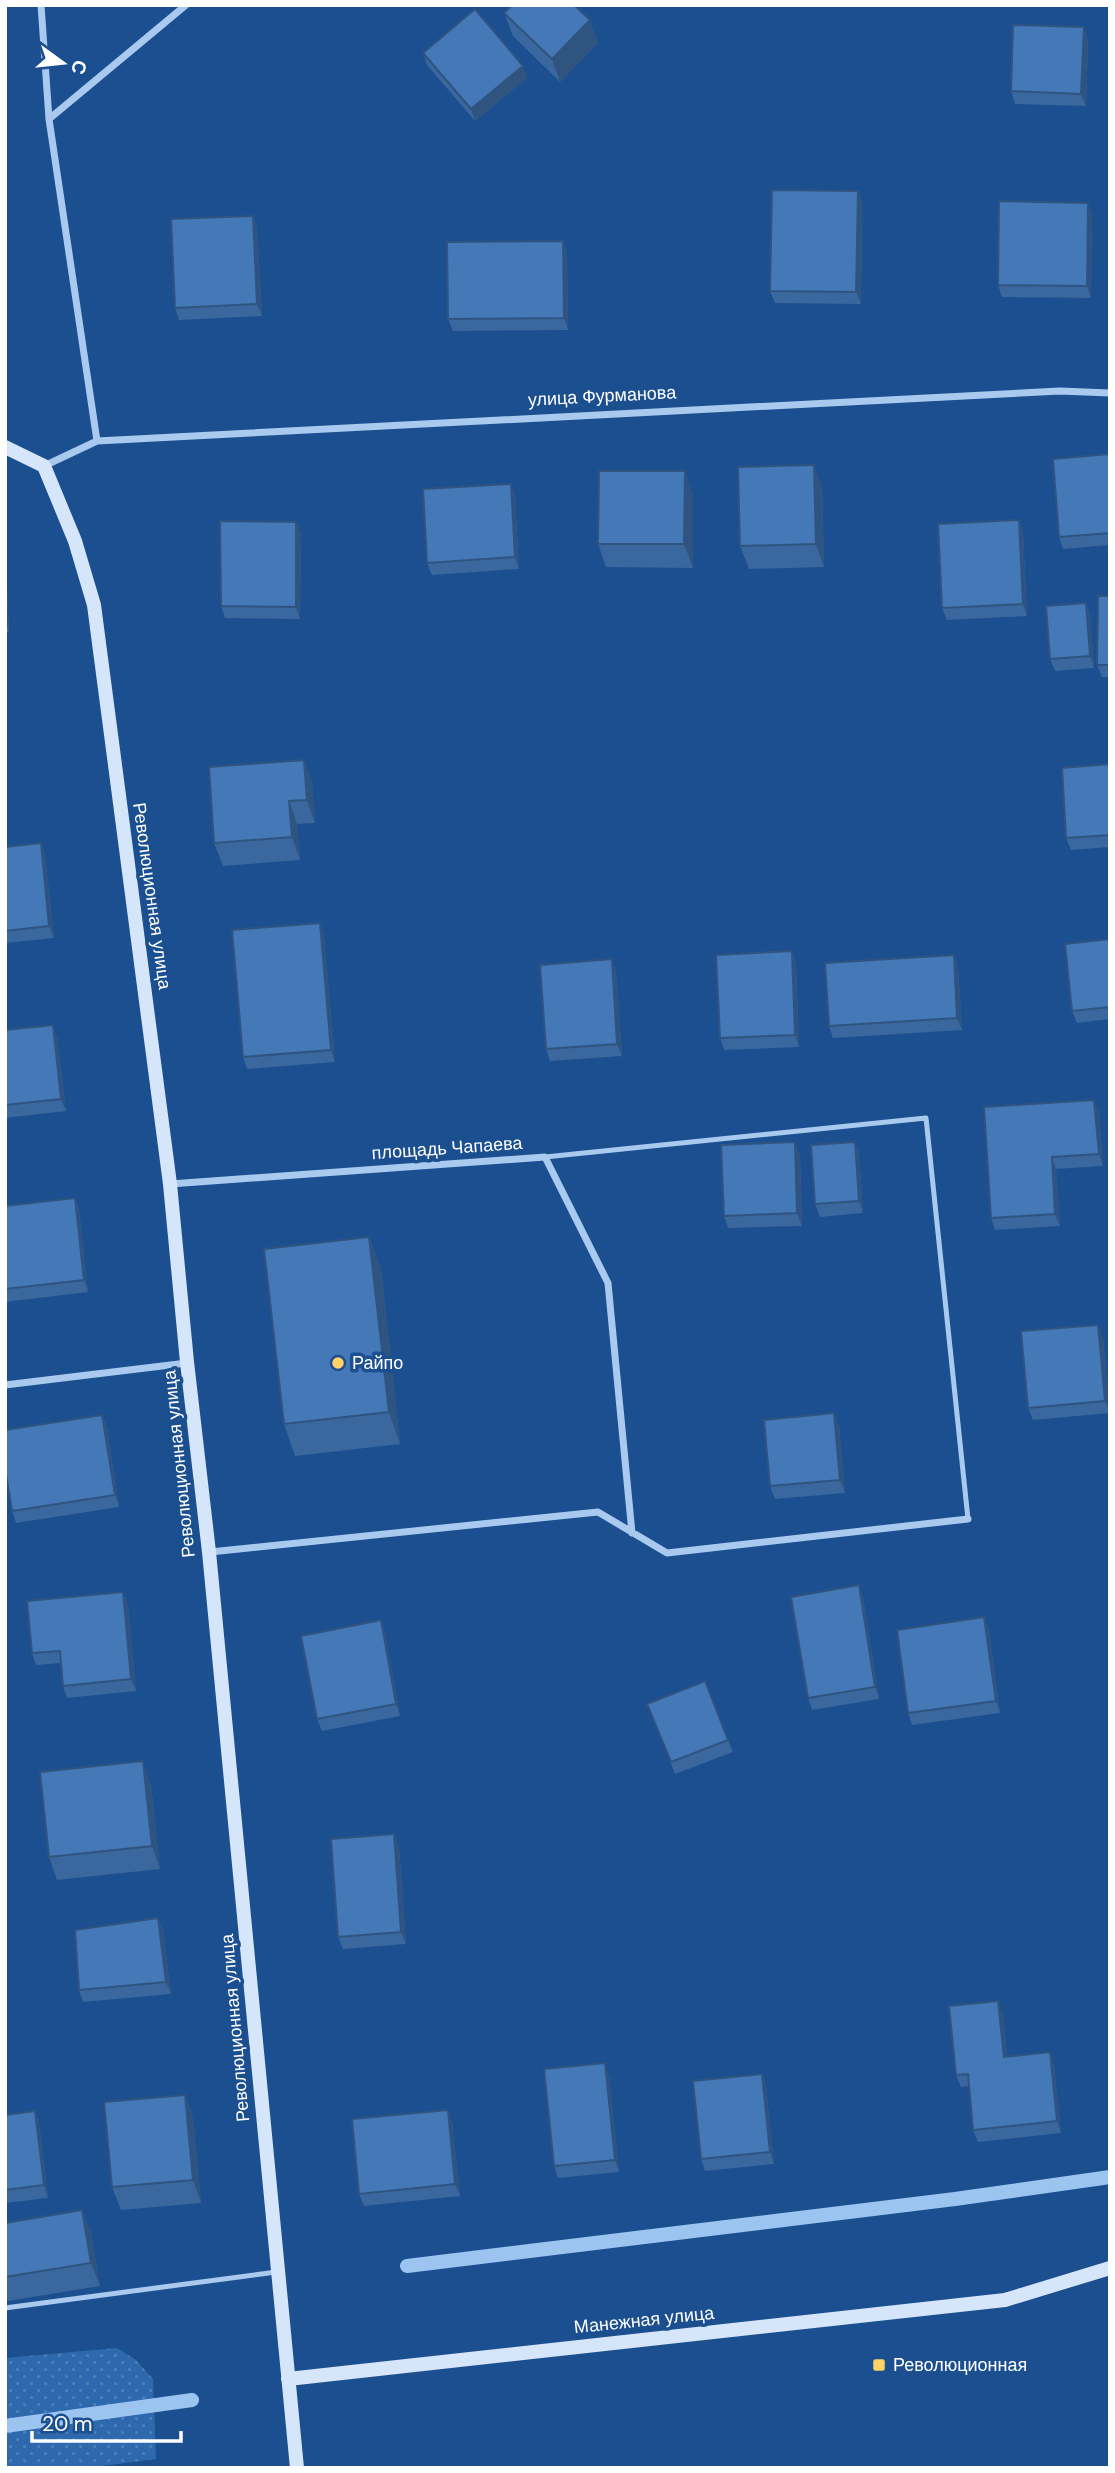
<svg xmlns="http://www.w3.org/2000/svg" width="1115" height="2473" font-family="'DM Sans',sans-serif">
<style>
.grass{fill:url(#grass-dots)}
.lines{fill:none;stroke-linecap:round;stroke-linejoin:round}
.stream{stroke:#9cc4f0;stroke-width:14}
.lane{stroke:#a9c9ee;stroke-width:5}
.street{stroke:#a9c9ee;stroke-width:7}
.secondary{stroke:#d6e6fa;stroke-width:14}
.wall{fill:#3a679d}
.shaded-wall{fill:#305480}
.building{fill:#4478b7;stroke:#305480;stroke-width:2}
.poi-dot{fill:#ffd166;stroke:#1b4f8f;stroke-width:2.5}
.labels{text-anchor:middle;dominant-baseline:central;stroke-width:7;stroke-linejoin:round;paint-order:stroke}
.street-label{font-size:18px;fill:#fff;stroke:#1b4f8f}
.poi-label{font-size:18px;fill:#fff;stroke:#1b4f8f;text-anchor:start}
</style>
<defs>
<pattern id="grass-dots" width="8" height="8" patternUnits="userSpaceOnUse" patternTransform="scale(1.75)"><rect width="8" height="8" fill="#2e69ad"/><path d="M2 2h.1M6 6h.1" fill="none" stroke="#4d80b9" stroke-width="1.8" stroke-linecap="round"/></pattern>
</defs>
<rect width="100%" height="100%" fill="#1b4f8f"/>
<path class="grass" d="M 117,2348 L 136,2360 L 153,2379 L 156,2459 L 87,2468 L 5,2468 L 5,2358 Z"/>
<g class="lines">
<path class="stream" d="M 407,2266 L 955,2199 L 1110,2177
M 5,2426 L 192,2400"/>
<path class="lane" d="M 545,1157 L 926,1118 L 968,1519
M 5,2308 L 276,2272"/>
<path class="street" d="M 41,5 L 49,119 L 97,441 L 44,466
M 49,119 L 186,5
M 97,441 L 1060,391 L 1110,393
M 170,1184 L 545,1157 L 608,1283 L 632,1533
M 5,1385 L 187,1363
M 210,1552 L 598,1512 L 667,1553 L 968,1519"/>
<path class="secondary" d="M 5,447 L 44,466 L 75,541 L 94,605 L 170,1184 L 187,1362 L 209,1552 L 297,2468
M 288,2379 L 1005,2300 L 1110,2268"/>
</g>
<path class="wall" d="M 504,13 L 590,20 L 598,43 L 560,82 L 513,36 Z
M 1088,39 L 1086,106 L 1015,104 L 1011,91 Z
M 423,53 L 527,78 L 475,121 L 427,65 Z
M 858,191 L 862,203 L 861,304 L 775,303 L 770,291 Z
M 1092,215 L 1091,298 L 1002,297 L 998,285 Z
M 253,216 L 257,228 L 262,316 L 179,320 L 175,308 Z
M 563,241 L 567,253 L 568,330 L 453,331 L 448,319 Z
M 1110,454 L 1110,545 L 1063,549 L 1059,537 Z
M 814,465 L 822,488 L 824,567 L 749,569 L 740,546 Z
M 511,484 L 515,496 L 519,569 L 432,575 L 427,563 Z
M 693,495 L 693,568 L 606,567 L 598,544 Z
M 1019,520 L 1023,532 L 1027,616 L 947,620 L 942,608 Z
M 296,522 L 301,534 L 300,619 L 225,618 L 221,606 Z
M 5,561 L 6,564 L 9,632 L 5,632 Z
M 1110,596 L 1110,677 L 1102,677 L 1097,665 Z
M 1086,603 L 1090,615 L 1094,668 L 1055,671 L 1050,659 Z
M 304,760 L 312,783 L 315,823 L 297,824 L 300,860 L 223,866 L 214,843 Z
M 1110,764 L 1110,847 L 1071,850 L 1066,838 Z
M 41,843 L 45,855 L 54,938 L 5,943 L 5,847 Z
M 324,935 L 335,1062 L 247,1069 L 243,1057 Z
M 1110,939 L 1110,1019 L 1077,1023 L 1072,1011 Z
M 954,955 L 958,967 L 962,1030 L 833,1038 L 829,1026 Z
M 612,959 L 616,972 L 622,1056 L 550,1061 L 546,1049 Z
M 796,963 L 799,1047 L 724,1050 L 720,1038 Z
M 5,1030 L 57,1037 L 66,1111 L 5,1118 Z
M 984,1107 L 1099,1112 L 1103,1166 L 1056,1169 L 1060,1226 L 995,1230 L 991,1218 Z
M 855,1142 L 859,1154 L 863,1213 L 820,1217 L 815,1204 Z
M 800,1154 L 802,1226 L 728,1228 L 724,1216 Z
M 75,1198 L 79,1210 L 88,1292 L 5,1302 L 5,1206 Z
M 369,1237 L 381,1269 L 400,1444 L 295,1456 L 284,1424 Z
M 1103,1337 L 1110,1413 L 1033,1420 L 1028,1408 Z
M 102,1415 L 107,1427 L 119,1507 L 16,1523 L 12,1511 Z
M 839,1425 L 845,1493 L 775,1499 L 770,1486 Z
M 123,1592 L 128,1604 L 136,1691 L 67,1698 L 63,1686 L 61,1663 L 36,1665 L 32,1653 Z
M 863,1597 L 879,1699 L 812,1710 L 808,1698 Z
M 381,1620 L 385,1632 L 400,1716 L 322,1731 L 317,1719 Z
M 989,1629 L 1000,1713 L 912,1725 L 908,1713 Z
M 652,1716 L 728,1740 L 733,1752 L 675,1774 Z
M 151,1784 L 160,1869 L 57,1880 L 49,1857 Z
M 399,1846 L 406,1944 L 343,1949 L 338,1937 Z
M 158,1918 L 163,1930 L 171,1994 L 83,2002 L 79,1990 Z
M 1003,2013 L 1007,2056 L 1054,2064 L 1061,2133 L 978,2142 L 973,2130 L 969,2086 L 961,2087 L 956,2075 Z
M 762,2074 L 766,2086 L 774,2164 L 705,2171 L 701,2159 Z
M 609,2075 L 619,2172 L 558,2178 L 554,2166 Z
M 185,2095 L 193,2118 L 201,2203 L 121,2210 L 112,2187 Z
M 35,2111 L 39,2123 L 48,2198 L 5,2203 L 5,2115 Z
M 452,2122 L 460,2196 L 364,2206 L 359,2194 Z
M 82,2210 L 91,2233 L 100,2286 L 8,2301 L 5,2293 L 5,2223 Z"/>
<path class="shaded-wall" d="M 590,20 L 598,43 L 560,82 L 552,59 Z
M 1084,27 L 1088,39 L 1086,106 L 1081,94 Z
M 523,66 L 527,78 L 475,121 L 471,109 Z
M 858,191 L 862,203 L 861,304 L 856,292 Z
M 1088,203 L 1092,215 L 1091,298 L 1087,286 Z
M 253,216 L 257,228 L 262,316 L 257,304 Z
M 563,241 L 567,253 L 568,330 L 564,318 Z
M 814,465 L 822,488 L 824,567 L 816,544 Z
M 685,471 L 693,495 L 693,568 L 684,544 Z
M 511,484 L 515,496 L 519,569 L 515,557 Z
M 1019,520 L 1023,532 L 1027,616 L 1023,604 Z
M 296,522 L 301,534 L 300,619 L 296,607 Z
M 5,561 L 6,564 L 9,632 L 5,621 Z
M 1086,603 L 1090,615 L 1094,668 L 1090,656 Z
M 304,760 L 312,783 L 315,823 L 307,800 Z
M 289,801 L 297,824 L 300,860 L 292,837 Z
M 41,843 L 45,855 L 54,938 L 49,926 Z
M 320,923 L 324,935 L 335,1062 L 331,1050 Z
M 792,951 L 796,963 L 799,1047 L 795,1035 Z
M 954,955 L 958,967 L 962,1030 L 957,1018 Z
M 612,959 L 616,972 L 622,1056 L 617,1044 Z
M 53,1025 L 57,1037 L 66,1111 L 61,1099 Z
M 1094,1100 L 1099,1112 L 1103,1166 L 1099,1154 Z
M 795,1142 L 800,1154 L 802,1226 L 797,1213 Z
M 855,1142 L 859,1154 L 863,1213 L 859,1201 Z
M 1052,1157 L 1056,1169 L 1060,1226 L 1055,1214 Z
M 75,1198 L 79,1210 L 88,1292 L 84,1280 Z
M 369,1237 L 381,1269 L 400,1444 L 389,1412 Z
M 1098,1325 L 1103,1337 L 1110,1413 L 1105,1401 Z
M 834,1413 L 839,1425 L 845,1493 L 840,1480 Z
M 102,1415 L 107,1427 L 119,1507 L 115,1495 Z
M 859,1585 L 863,1597 L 879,1699 L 875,1687 Z
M 123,1592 L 128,1604 L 136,1691 L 131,1679 Z
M 984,1617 L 989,1629 L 1000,1713 L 996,1701 Z
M 381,1620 L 385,1632 L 400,1716 L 396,1704 Z
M 143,1761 L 151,1784 L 160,1869 L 152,1846 Z
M 394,1834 L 399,1846 L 406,1944 L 401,1932 Z
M 158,1918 L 163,1930 L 171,1994 L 166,1982 Z
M 998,2001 L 1003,2013 L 1008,2069 L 1004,2057 Z
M 1050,2052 L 1054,2064 L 1061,2133 L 1057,2121 Z
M 605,2063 L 609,2075 L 619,2172 L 615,2160 Z
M 762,2074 L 766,2086 L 774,2164 L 770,2152 Z
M 185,2095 L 193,2118 L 201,2203 L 193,2180 Z
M 448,2110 L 452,2122 L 460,2196 L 455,2184 Z
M 35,2111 L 39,2123 L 48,2198 L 44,2185 Z
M 82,2210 L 91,2233 L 100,2286 L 91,2263 Z"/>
<path class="building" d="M 512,5 L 574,5 L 590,20 L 552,59 L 504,13 Z
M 475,9 L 523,66 L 471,109 L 423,53 Z
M 1013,25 L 1084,27 L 1081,94 L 1011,91 Z
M 772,190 L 858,191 L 856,292 L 770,291 Z
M 999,201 L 1088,203 L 1087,286 L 998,285 Z
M 253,216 L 257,304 L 175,308 L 171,219 Z
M 563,241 L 564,318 L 448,319 L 447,242 Z
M 1110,454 L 1110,533 L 1059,537 L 1053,459 Z
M 814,465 L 816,544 L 740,546 L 738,467 Z
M 599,471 L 685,471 L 684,544 L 598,544 Z
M 511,484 L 515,557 L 427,563 L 423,489 Z
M 1019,520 L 1023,604 L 942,608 L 938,524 Z
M 220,521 L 296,522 L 296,607 L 221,606 Z
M 1098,596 L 1110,596 L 1110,665 L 1097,665 Z
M 1086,603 L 1090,656 L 1050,659 L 1046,606 Z
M 304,760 L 307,800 L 289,801 L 292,837 L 214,843 L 209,767 Z
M 1110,764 L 1110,835 L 1066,838 L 1062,768 Z
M 41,843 L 49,926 L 5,931 L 5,847 Z
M 320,923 L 331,1050 L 243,1057 L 232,930 Z
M 1110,939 L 1110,1007 L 1072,1011 L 1065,944 Z
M 792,951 L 795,1035 L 720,1038 L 716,955 Z
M 954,955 L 957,1018 L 829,1026 L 825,963 Z
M 612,959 L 617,1044 L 546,1049 L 540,965 Z
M 53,1025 L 61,1099 L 5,1105 L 5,1030 Z
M 1094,1100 L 1099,1154 L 1052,1157 L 1055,1214 L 991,1218 L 984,1107 Z
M 795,1142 L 797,1213 L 724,1216 L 721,1145 Z
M 855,1142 L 859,1201 L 815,1204 L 811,1145 Z
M 75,1198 L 84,1280 L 5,1289 L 5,1206 Z
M 369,1237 L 389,1412 L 284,1424 L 264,1249 Z
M 1098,1325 L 1105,1401 L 1028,1408 L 1021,1331 Z
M 834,1413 L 840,1480 L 770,1486 L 764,1420 Z
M 102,1415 L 115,1495 L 12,1511 L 5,1468 L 5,1430 Z
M 859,1585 L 875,1687 L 808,1698 L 791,1597 Z
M 123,1592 L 131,1679 L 63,1686 L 60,1651 L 32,1653 L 27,1601 Z
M 984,1617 L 996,1701 L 908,1713 L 897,1630 Z
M 381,1620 L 396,1704 L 317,1719 L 301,1636 Z
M 705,1681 L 728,1740 L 671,1762 L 647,1704 Z
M 143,1761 L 152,1846 L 49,1857 L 40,1772 Z
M 394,1834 L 401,1932 L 338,1937 L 331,1839 Z
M 158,1918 L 166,1982 L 79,1990 L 75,1930 Z
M 998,2001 L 1004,2057 L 1050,2052 L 1057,2121 L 973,2130 L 968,2074 L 956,2075 L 949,2006 Z
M 605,2063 L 615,2160 L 554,2166 L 544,2069 Z
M 762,2074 L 770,2152 L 701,2159 L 693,2081 Z
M 185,2095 L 193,2180 L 112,2187 L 104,2102 Z
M 448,2110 L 455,2184 L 359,2194 L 352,2119 Z
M 35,2111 L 44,2185 L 5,2190 L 5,2115 Z
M 82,2210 L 91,2263 L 5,2277 L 5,2223 Z"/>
<g class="poi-dot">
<circle cx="338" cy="1363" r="7"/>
<rect x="872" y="2358" width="14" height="14" rx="3.5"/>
</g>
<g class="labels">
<g class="street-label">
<text transform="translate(602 396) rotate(-3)">улица Фурманова</text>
<text transform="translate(152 896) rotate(82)">Революционная улица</text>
<text transform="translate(447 1148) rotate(-4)">площадь Чапаева</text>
<text transform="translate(179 1464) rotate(-96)">Революционная улица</text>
<text transform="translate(235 2028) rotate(-95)">Революционная улица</text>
<text transform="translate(644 2320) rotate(-6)">Манежная улица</text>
</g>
<g class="poi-label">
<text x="352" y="1363">Райпо</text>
<text x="893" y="2365">Революционная</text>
</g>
</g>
<rect width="1115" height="2473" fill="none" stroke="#ffffff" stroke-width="14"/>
<g transform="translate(63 63) rotate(105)" stroke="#1b4f8f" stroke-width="5" paint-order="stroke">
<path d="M0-5L12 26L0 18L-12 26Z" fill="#ffffff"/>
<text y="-10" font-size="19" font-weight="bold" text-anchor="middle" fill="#ffffff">С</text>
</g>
<path d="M32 2431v10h149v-10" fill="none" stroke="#ffffff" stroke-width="3.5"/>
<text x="42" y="2431" font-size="21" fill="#ffffff" stroke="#1b4f8f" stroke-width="5" paint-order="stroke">20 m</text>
</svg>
